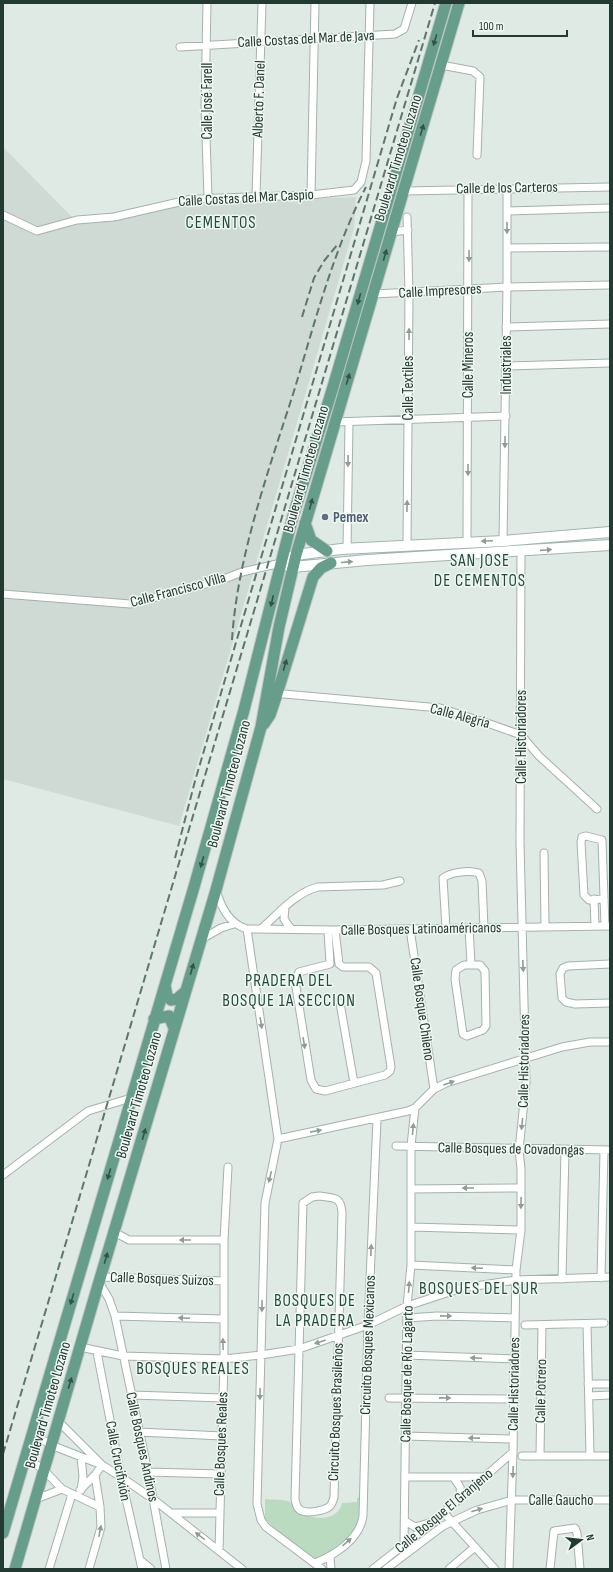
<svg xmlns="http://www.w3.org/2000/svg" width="613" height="1572" font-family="'Sofia Sans Condensed',sans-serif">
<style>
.built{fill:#cfdad4}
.green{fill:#badbc0}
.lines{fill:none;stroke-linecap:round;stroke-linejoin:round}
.minor-casing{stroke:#a3b2ac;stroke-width:9}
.secondary-casing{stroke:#a0b6ac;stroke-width:12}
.primary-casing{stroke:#bdc4c2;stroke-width:13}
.minor{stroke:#fff;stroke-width:7}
.secondary{stroke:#fff;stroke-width:10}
.primary{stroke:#679e8b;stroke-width:11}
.rail{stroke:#5c766d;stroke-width:2;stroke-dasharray:8 4;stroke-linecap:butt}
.oneway{fill:#335348}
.oneway2{fill:#909c98}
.service-dot{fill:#5c6f8a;stroke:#f1f7f3;stroke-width:1.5}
.labels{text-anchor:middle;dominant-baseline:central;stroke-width:3;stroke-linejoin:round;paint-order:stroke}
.street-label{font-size:15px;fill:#223a32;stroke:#f1f7f3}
.service-label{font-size:15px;font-weight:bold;fill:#4e5e75;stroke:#f1f7f3;text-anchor:start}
.quarter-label{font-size:17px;letter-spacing:1px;fill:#1f4b3d;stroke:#f1f7f3}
</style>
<rect width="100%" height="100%" fill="#e0eae5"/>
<path class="built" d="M 3,147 L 71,216 L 115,221 L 183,204 L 356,197 L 354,228 L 179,826 L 3,779 Z"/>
<path class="green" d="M 362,1496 L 360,1524 L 349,1538 L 326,1557 L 320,1560 L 314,1559 L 282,1535 L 265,1519 L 265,1499 C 272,1500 282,1499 288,1501 C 293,1503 297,1510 303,1513 C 315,1521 339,1520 342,1503 L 357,1502 L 357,1498 Z"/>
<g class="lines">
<g class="minor-casing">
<path id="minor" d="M 207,3 L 205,106 L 208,198
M 180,47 L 395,34 L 404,29 L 412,3
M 441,65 L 473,71 L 480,77 L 477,155
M 404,191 L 610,187
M 311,195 L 315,3
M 256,196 L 262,3
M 507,211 L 610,208
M 3,215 L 37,231 L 77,220 L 114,217 L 192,199 L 311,195 L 354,190 L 361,182 L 366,161 L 370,3
M 391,232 L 408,230
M 507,248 L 610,247
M 374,294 L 507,287 L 610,285
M 506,327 L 610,324
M 506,366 L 610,363
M 335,422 L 506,416
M 503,541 L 507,287 L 507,189
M 467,542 L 468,189
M 407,545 L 409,293 L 407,217
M 347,549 L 349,422
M 3,594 L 130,604 L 224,579 L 242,572 L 281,563
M 273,693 L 440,708 L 490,724 L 521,735 L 539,756 L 597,809
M 544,853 L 545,927
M 216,890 C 221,907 229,924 247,929 L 335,930 L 610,926
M 594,899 L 595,926
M 604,899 L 589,900 L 584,895 L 581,842 L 582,837 L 586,836 L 602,840 L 605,926
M 285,907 L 284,919 L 291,929
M 446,928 L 443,878 C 451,872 469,870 479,873 L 482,881 L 484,928
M 469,928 L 471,964
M 247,929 L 278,1139 L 265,1203 L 257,1504 L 261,1520 L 266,1527 L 322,1569
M 261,929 C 279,913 295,893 318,887 L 383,885 L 400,881
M 410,929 L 434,1089
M 328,930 L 330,964 L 299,972 L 295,981 L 311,1080 L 316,1089 L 325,1091 L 385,1075 L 390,1071 L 391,1067 L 376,973 L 369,967 L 343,967 L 339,964 L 335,930
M 200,940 L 221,928 L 234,924
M 610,964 L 568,966 L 563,968 L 560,974 L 562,998 L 566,1002 L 575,1004 L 610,1003
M 464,965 L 480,965 L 485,971 L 486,1026 L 483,1030 L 467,1036 L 463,1034 L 455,979 L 456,970 Z
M 340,1003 L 354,1083
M 278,1139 L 408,1111 L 415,1108 L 434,1089 L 446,1083 L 562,1047 L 590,1042 L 610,1042
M 396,1146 L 610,1150
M 3,1175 L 88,1111 L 131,1098
M 411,1189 L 521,1188
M 319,1196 C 334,1198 341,1196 342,1213 L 334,1497 C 333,1500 333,1503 330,1506 C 325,1511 306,1514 300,1510 C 296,1507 296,1503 295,1499 L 303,1203 L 312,1197 Z
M 411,1227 L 521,1230
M 114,1232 L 129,1240 L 224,1240
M 411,1265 L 516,1270
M 101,1277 L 224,1281
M 601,1278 L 604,1151
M 562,1279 L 565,1150
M 99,1282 L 109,1299 L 115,1316 L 148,1472 L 166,1569
M 115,1316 L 223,1319
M 407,1318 L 437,1316 L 515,1318
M 587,1324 L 590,1456
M 525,1325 L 604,1323
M 80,1347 L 123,1356 L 224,1359 L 261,1355 L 299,1349 L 368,1325 L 407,1306 L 462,1288 L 516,1280 L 610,1277
M 97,1352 L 121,1477 L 142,1569
M 406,1355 L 515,1359
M 588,1384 L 610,1384
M 132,1395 L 223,1398
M 589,1396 L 610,1395
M 389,1398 L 514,1399
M 58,1421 L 102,1465 L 95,1475 L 100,1507 L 101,1527 L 89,1569
M 139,1432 L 222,1436
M 32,1433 L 51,1445 L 102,1465 L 121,1477 L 153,1499 L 242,1569
M 405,1436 L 513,1439
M 522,1456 L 608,1456
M 540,1456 L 542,1325
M 25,1457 L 44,1470 L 62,1489 L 100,1507
M 148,1472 L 220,1474
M 405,1477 L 484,1477
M 454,1478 L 460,1487 L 461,1498
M 80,1490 L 95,1475
M 81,1490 L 83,1477 L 81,1457
M 36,1499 L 62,1489
M 171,1513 L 219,1513
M 444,1513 L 495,1569
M 405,1521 L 415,1527 L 429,1523
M 219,1551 L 224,1359 L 224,1240 L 228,1167
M 407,1553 L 404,1545 L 407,1306 L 411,1265 L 411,1146 L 415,1108
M 330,1557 L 331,1569
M 140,1560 L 151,1569
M 315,1563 C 335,1555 360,1539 363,1516 L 368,1325 L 377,1119
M 49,1569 L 72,1494
M 373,1569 L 433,1522 L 513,1452
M 386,1569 L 443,1526 L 477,1510 L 512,1500 L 610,1500
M 449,1569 L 475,1547
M 509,1569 L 513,1452 L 516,1270 L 521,1230 L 521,1169 L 519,1150 L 526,1082 L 520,843 L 521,552
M 550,1569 L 554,1531 L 575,1528 L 577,1533 L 580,1569"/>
</g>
<g class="secondary-casing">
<path id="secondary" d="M 281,563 L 296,555 L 341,549 L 503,541 L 610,532
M 286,565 L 293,567 L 367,560 L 610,545"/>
</g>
<g class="primary-casing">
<path id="primary" d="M 305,523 L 311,540 L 327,551
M 264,724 L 270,715 L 277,694 L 313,577 L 321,568 L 331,563
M 165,985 L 167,996 L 171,1000 L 177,999 L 185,992
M 154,1019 L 169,1016 L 174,1028
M 3,1533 L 194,887 L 244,710 L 293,516 L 333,387 L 446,3
M 15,1569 L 96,1292 L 216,890 L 261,727 L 279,627 L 296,555 L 459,3"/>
</g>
<use href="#minor" class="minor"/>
<use href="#secondary" class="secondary"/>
<use href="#primary" class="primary"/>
<path class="rail" d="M 302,317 L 314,278 L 324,261 L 338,244
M 232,640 C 237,558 269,469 294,391 C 315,322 333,251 366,187
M 175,858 L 195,781 L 397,98 L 419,40
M 3,1454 L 435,3"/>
</g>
<defs><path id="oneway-solid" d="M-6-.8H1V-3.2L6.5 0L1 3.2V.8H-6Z"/></defs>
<g class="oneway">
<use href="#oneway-solid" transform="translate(435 40) rotate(107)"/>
<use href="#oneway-solid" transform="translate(422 130) rotate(-73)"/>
<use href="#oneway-solid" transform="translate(385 255) rotate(-74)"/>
<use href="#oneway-solid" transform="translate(359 299) rotate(106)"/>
<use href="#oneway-solid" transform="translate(348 379) rotate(-73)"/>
<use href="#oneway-solid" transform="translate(311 504) rotate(-75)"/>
<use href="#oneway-solid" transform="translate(272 601) rotate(103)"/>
<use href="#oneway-solid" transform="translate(285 665) rotate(-74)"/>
<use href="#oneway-solid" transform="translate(202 862) rotate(106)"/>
<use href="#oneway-solid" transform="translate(192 969) rotate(-74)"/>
<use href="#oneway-solid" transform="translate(144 1134) rotate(-74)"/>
<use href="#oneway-solid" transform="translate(109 1174) rotate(106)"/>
<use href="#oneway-solid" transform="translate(106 1258) rotate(-74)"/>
<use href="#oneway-solid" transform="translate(72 1299) rotate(107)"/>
<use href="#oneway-solid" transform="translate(70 1383) rotate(-73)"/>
</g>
<g class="oneway2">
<use href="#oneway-solid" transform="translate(507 228) rotate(90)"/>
<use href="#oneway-solid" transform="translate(469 256) rotate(90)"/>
<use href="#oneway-solid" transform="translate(409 334) rotate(-90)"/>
<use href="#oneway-solid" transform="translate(505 442) rotate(91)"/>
<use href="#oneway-solid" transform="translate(348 461) rotate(91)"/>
<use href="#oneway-solid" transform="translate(468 470) rotate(90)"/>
<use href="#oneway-solid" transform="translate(407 506) rotate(-89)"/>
<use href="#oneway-solid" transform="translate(487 541) rotate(178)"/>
<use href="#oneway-solid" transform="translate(546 550) rotate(-4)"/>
<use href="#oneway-solid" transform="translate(347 562) rotate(-5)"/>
<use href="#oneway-solid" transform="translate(523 966) rotate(88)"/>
<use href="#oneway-solid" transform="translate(261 1023) rotate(81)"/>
<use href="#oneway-solid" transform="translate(304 1043) rotate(81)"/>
<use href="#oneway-solid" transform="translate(449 1083) rotate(-20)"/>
<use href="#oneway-solid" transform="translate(522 1124) rotate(96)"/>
<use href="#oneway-solid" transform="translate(413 1129) rotate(-85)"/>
<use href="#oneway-solid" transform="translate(316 1131) rotate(-11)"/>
<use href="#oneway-solid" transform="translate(270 1177) rotate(103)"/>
<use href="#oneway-solid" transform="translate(468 1188) rotate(180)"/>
<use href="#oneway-solid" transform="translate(521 1203) rotate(91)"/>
<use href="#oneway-solid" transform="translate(185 1240) rotate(180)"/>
<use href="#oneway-solid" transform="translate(371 1250) rotate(-88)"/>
<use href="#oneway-solid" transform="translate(477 1268) rotate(-178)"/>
<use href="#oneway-solid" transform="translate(409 1287) rotate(-85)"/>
<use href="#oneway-solid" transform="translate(262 1306) rotate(91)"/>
<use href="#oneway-solid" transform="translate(446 1316) rotate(1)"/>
<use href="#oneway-solid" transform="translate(184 1318) rotate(-178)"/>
<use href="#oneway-solid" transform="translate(320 1342) rotate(161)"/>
<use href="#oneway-solid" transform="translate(223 1344) rotate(-91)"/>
<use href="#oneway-solid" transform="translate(476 1358) rotate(-178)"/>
<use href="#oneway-solid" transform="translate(260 1394) rotate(91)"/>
<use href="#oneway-solid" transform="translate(445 1398) rotate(1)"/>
<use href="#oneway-solid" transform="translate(474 1438) rotate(-179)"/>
<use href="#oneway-solid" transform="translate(513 1472) rotate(92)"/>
<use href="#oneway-solid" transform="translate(477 1510) rotate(-18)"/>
<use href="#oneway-solid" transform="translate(100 1531) rotate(-79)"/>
<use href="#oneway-solid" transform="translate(200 1536) rotate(-142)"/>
<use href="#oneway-solid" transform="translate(347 1542) rotate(-41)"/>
</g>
<circle class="service-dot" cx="325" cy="517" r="4"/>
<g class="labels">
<g class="street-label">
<text transform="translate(306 39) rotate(-3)">Calle Costas del Mar de Java</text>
<text transform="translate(259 99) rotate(-88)">Alberto F. Danel</text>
<text transform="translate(207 101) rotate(-90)">Calle José Farell</text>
<text transform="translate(398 158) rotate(-73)">Boulevard Timoteo Lozano</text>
<text transform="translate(507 188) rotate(-1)">Calle de los Carteros</text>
<text transform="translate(246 198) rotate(-3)">Calle Costas del Mar Caspio</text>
<text transform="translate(440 291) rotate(-3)">Calle Impresores</text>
<text transform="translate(468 365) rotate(-90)">Calle Mineros</text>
<text transform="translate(506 365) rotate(-90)">Industriales</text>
<text transform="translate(408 388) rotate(-90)">Calle Textiles</text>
<text transform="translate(306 469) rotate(-74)">Boulevard Timoteo Lozano</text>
<text transform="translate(178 590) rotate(-15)">Calle Francisco Villa</text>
<text transform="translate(460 716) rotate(15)">Calle Alegría</text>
<text transform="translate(521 737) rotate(-90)">Calle Historiadores</text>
<text transform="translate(229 784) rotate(-75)">Boulevard Timoteo Lozano</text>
<text transform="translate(421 929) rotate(-1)">Calle Bosques Latinoaméricanos</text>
<text transform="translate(422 1009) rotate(82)">Calle Bosque Chileno</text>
<text transform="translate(524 1061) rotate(-89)">Calle Historiadores</text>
<text transform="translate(139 1095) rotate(-74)">Boulevard Timoteo Lozano</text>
<text transform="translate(511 1149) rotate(1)">Calle Bosques de Covadongas</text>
<text transform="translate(162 1279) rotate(2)">Calle Bosques Suizos</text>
<text transform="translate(368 1345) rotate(-88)">Circuito Bosques Mexicanos</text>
<text transform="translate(407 1374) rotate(-89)">Calle Bosque de Río Lagarto</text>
<text transform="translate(514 1384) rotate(-89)">Calle Historiadores</text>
<text transform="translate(541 1391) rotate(-89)">Calle Potrero</text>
<text transform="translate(48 1405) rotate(-74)">Boulevard Timoteo Lozano</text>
<text transform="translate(336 1412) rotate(-88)">Circuito Bosques Brasileños</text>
<text transform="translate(221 1444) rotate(-88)">Calle Bosques Reales</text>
<text transform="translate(142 1447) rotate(78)">Calle Bosques Andinos</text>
<text transform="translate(118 1461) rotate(79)">Calle Crucifixión</text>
<text x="561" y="1500">Calle Gaucho</text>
<text transform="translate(444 1511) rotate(-40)">Calle Bosque El Granjeno</text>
</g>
<g class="service-label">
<text x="333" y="517">Pemex</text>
</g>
<g class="quarter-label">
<text x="221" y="223">CEMENTOS</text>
<text x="480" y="561">SAN JOSE<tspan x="480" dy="20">DE CEMENTOS</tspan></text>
<text x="289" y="981">PRADERA DEL<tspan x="289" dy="20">BOSQUE 1A SECCION</tspan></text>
<text x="479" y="1289">BOSQUES DEL SUR</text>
<text x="315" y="1301">BOSQUES DE<tspan x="315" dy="20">LA PRADERA</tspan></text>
<text x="193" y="1369">BOSQUES REALES</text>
</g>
</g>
<rect width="613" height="1572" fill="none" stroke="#223a32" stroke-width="8"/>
<g transform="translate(581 1540) rotate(75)" stroke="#f1f7f3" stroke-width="3" paint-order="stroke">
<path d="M0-3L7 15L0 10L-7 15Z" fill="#223a32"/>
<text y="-6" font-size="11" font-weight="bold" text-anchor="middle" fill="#223a32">N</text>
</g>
<path d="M473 30v6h94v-6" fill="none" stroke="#223a32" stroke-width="2"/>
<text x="479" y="30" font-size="12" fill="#223a32" stroke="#f1f7f3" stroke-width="3" paint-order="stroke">100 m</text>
</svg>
